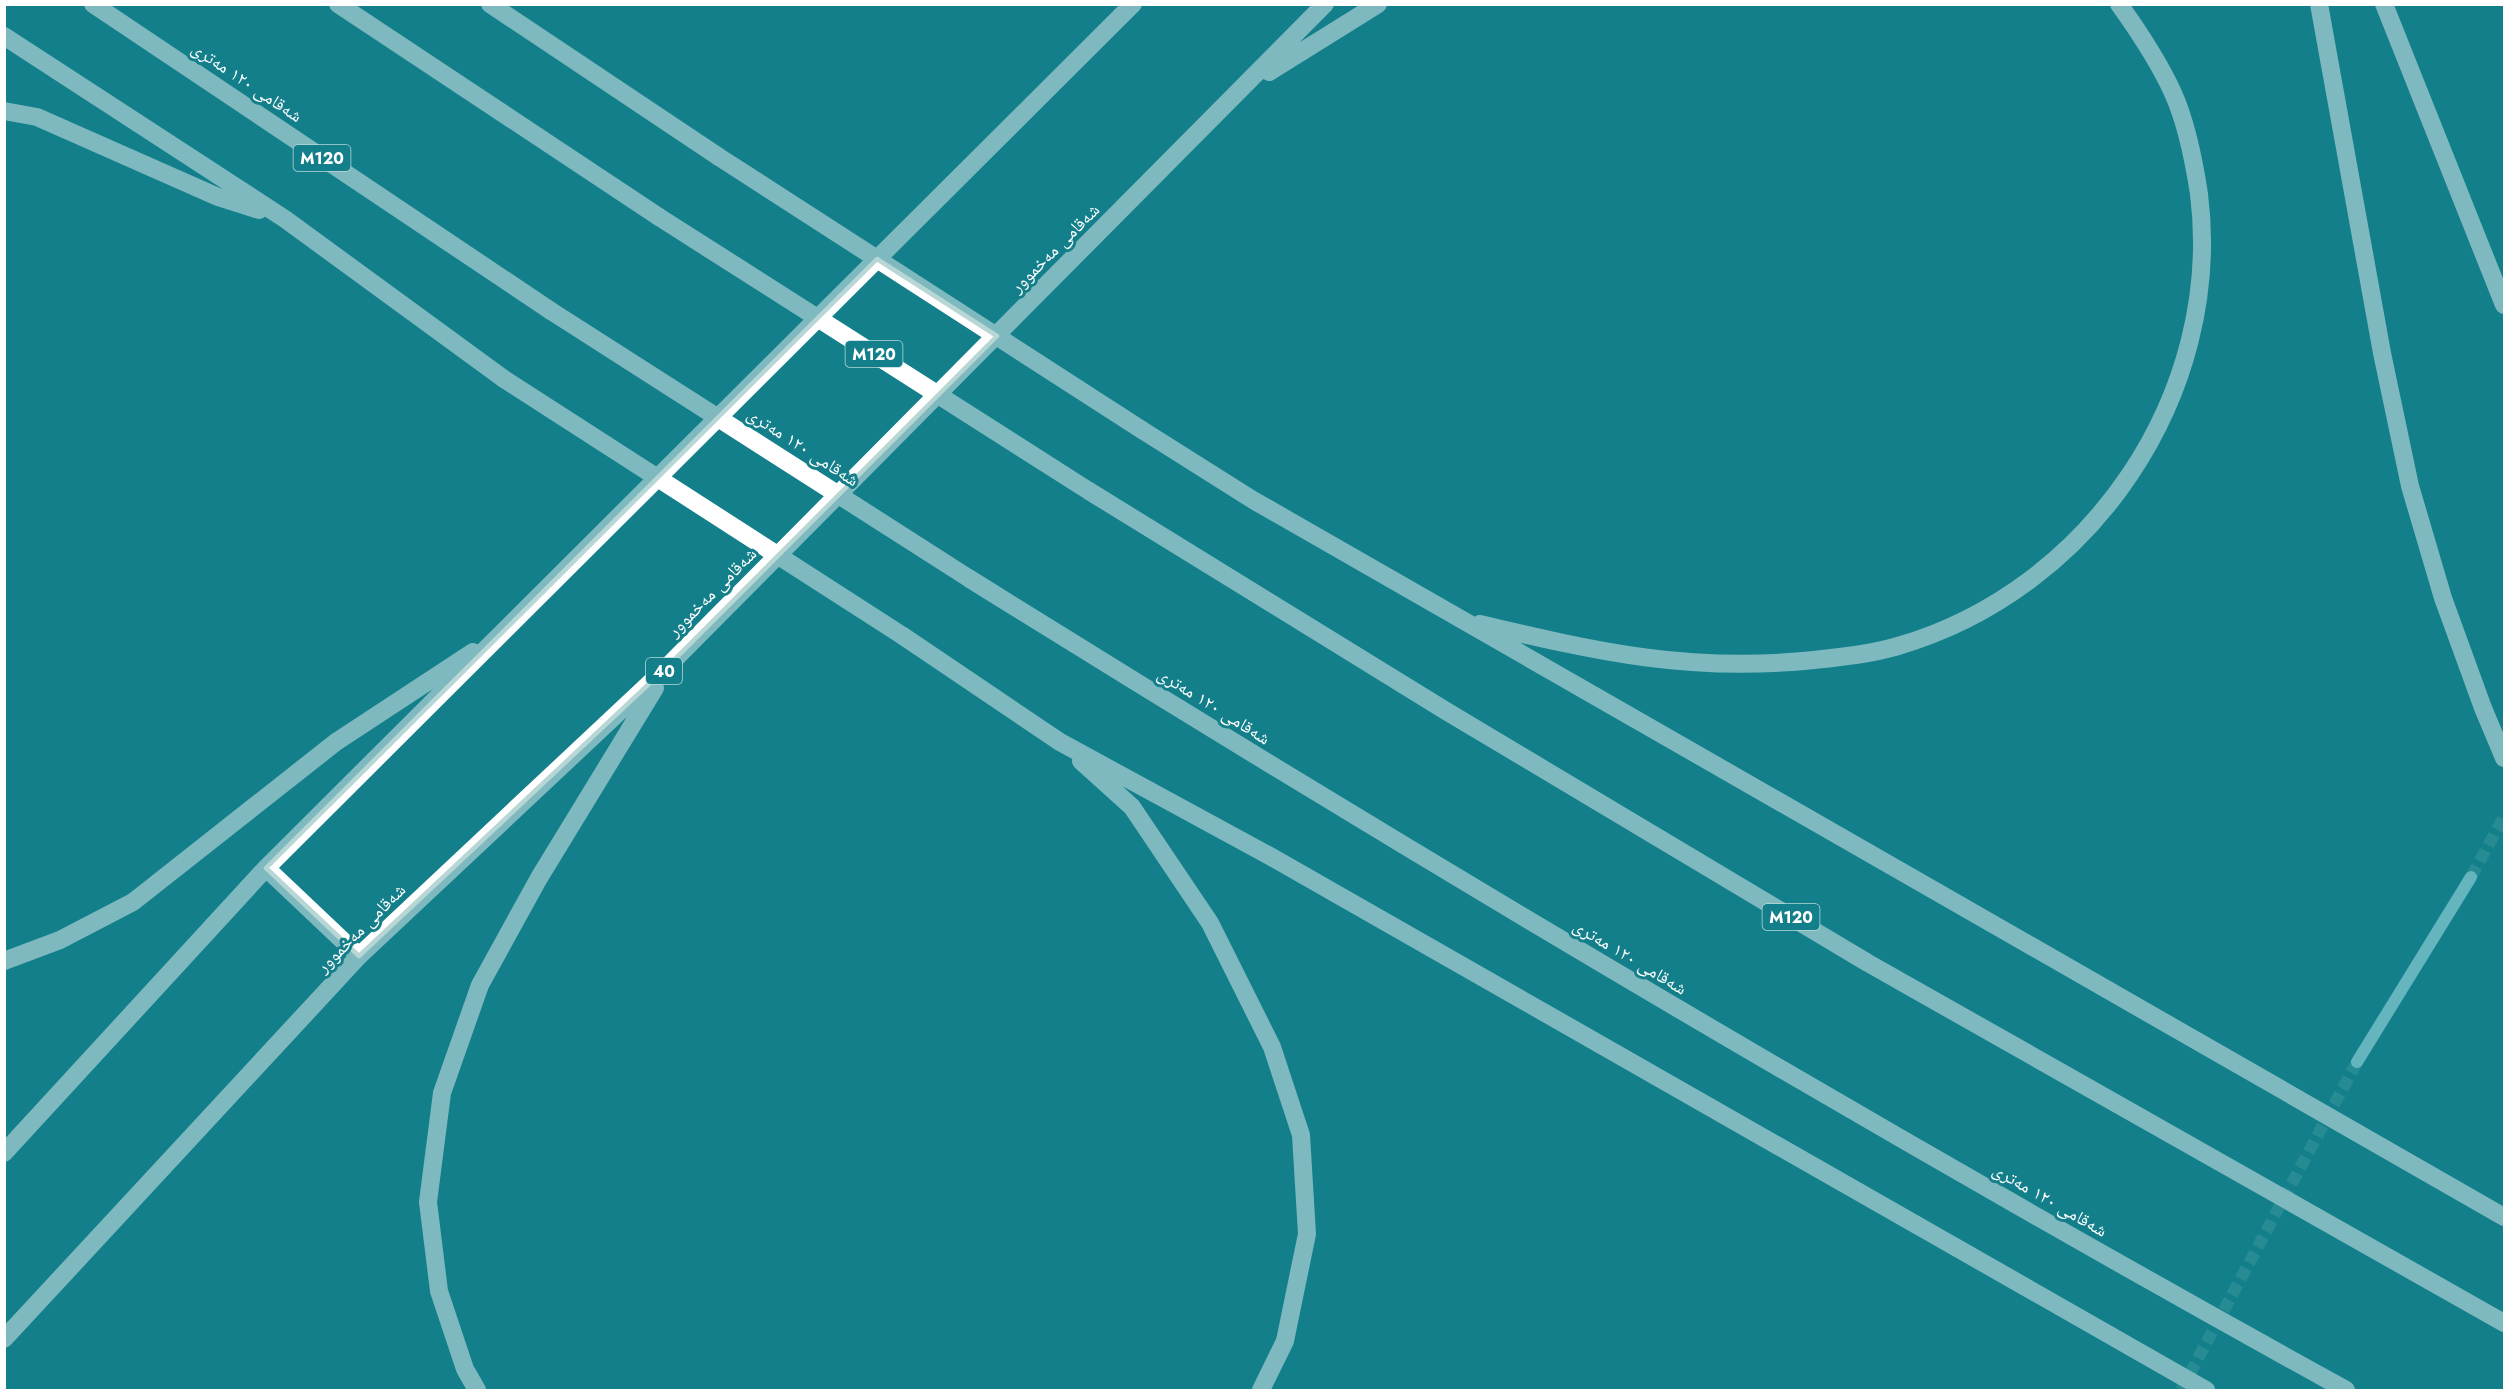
<svg xmlns="http://www.w3.org/2000/svg" width="2509" height="1395" font-family="Jost,'Noto Naskh Arabic',sans-serif">
<style>
.lines{fill:none;stroke-linecap:round;stroke-linejoin:round}
.secondary-tunnel{stroke:#4299a1;stroke-width:12;stroke-dasharray:12 6;stroke-linecap:butt}
.secondary{stroke:#c8f6fb;stroke-width:12}
.highway{stroke:#fff;stroke-width:18}
.highway-bridge{stroke:#fff;stroke-width:18}
.marked{fill:none;stroke:#b7d6d4;stroke-width:4.5;stroke-linejoin:round}
.labels{text-anchor:middle;dominant-baseline:central;stroke-width:6;stroke-linejoin:round;paint-order:stroke}
.shield{fill:#137f8a;stroke:#b8d9dc;stroke-width:1.5}
.shield-label{font-size:16px;font-weight:bold;fill:#fff}
.street-label{font-size:18px;fill:#fff;stroke:#137f8a}
</style>
<rect width="100%" height="100%" fill="#137f8a"/>
<g class="lines">
<path class="secondary-tunnel" d="M 2471,877 L 2504,817
M 2181,1390 L 2357,1062"/>
<path class="secondary" d="M 2357,1062 L 2471,877"/>
<path class="highway" d="M 93,4 L 551,311
M 338,4 L 659,217
M 490,4 L 719,157
M 2319,4 L 2382,353 L 2410,486 L 2443,598 L 2483,708 L 2504,758
M 2384,4 L 2504,305
M 4,36 L 285,219 L 504,379
M 1269,72 L 1378,4
M 4,111 L 37,117 L 218,197 L 259,210
M 1142,430 L 1253,500 L 2504,1217
M 1089,491 L 1446,711 L 1868,963 L 2504,1323
M 970,579 C 1422,861 1879,1132 2346,1390
M 1480,624 C 1598,652 1691,673 1814,660 C 1842,657 1871,654 1898,646 C 2091,590 2224,394 2199,194 C 2194,161 2187,124 2173,93 C 2159,62 2139,32 2119,4
M 903,636 L 1060,742 L 1268,855 L 2206,1390
M 1081,761 L 1132,807 L 1210,923 L 1272,1047 L 1301,1135 L 1307,1234 L 1285,1341 L 1261,1390
M 266,868 L 359,956
M 4,961 L 60,940 L 133,902 L 336,742 L 473,652
M 4,1153 L 266,868 L 1133,4
M 4,1339 L 359,956 L 667,667 L 1325,4
M 477,1390 L 465,1369 L 439,1291 L 428,1202 L 442,1093 L 480,985 L 539,878 L 655,688"/>
<path class="highway-bridge" d="M 719,157 L 1142,430
M 659,217 L 1089,491
M 551,311 L 970,579
M 504,379 L 903,636"/>
</g>
<path d="M0 0H2509V1395H0ZM 877,259 L 997,336 L 667,667 L 359,956 L 266,868 Z" fill="#137f8a" fill-opacity=".55" fill-rule="evenodd"/>
<path class="marked" d="M 877,259 L 997,336 L 667,667 L 359,956 L 266,868 Z"/>
<g class="labels">
<g class="shield">
<rect x="293.5" y="145" width="57" height="26" rx="4.5"/>
<rect x="845.5" y="341" width="57" height="26" rx="4.5"/>
<rect x="646" y="658" width="36" height="26" rx="4.5"/>
<rect x="1762.5" y="904" width="57" height="26" rx="4.5"/>
</g>
<g class="shield-label">
<text x="322" y="158">M120</text>
<text x="874" y="354">M120</text>
<text x="664" y="671">40</text>
<text x="1791" y="917">M120</text>
</g>
<g class="street-label">
<text transform="translate(247 82) rotate(34)">شەقامی ١٢٠ مەتری</text>
<text transform="translate(1055 248) rotate(-45)">شەقامی مەخموور</text>
<text transform="translate(803 447) rotate(33)">شەقامی ١٢٠ مەتری</text>
<text transform="translate(712 592) rotate(-45)">شەقامی مەخموور</text>
<text transform="translate(1214 706) rotate(32)">شەقامی ١٢٠ مەتری</text>
<text transform="translate(361 928) rotate(-45)">شەقامی مەخموور</text>
<text transform="translate(1630 957) rotate(31)">شەقامی ١٢٠ مەتری</text>
<text transform="translate(2050 1200) rotate(30)">شەقامی ١٢٠ مەتری</text>
</g>
</g>
<rect width="2509" height="1395" fill="none" stroke="#ffffff" stroke-width="12"/>
</svg>
